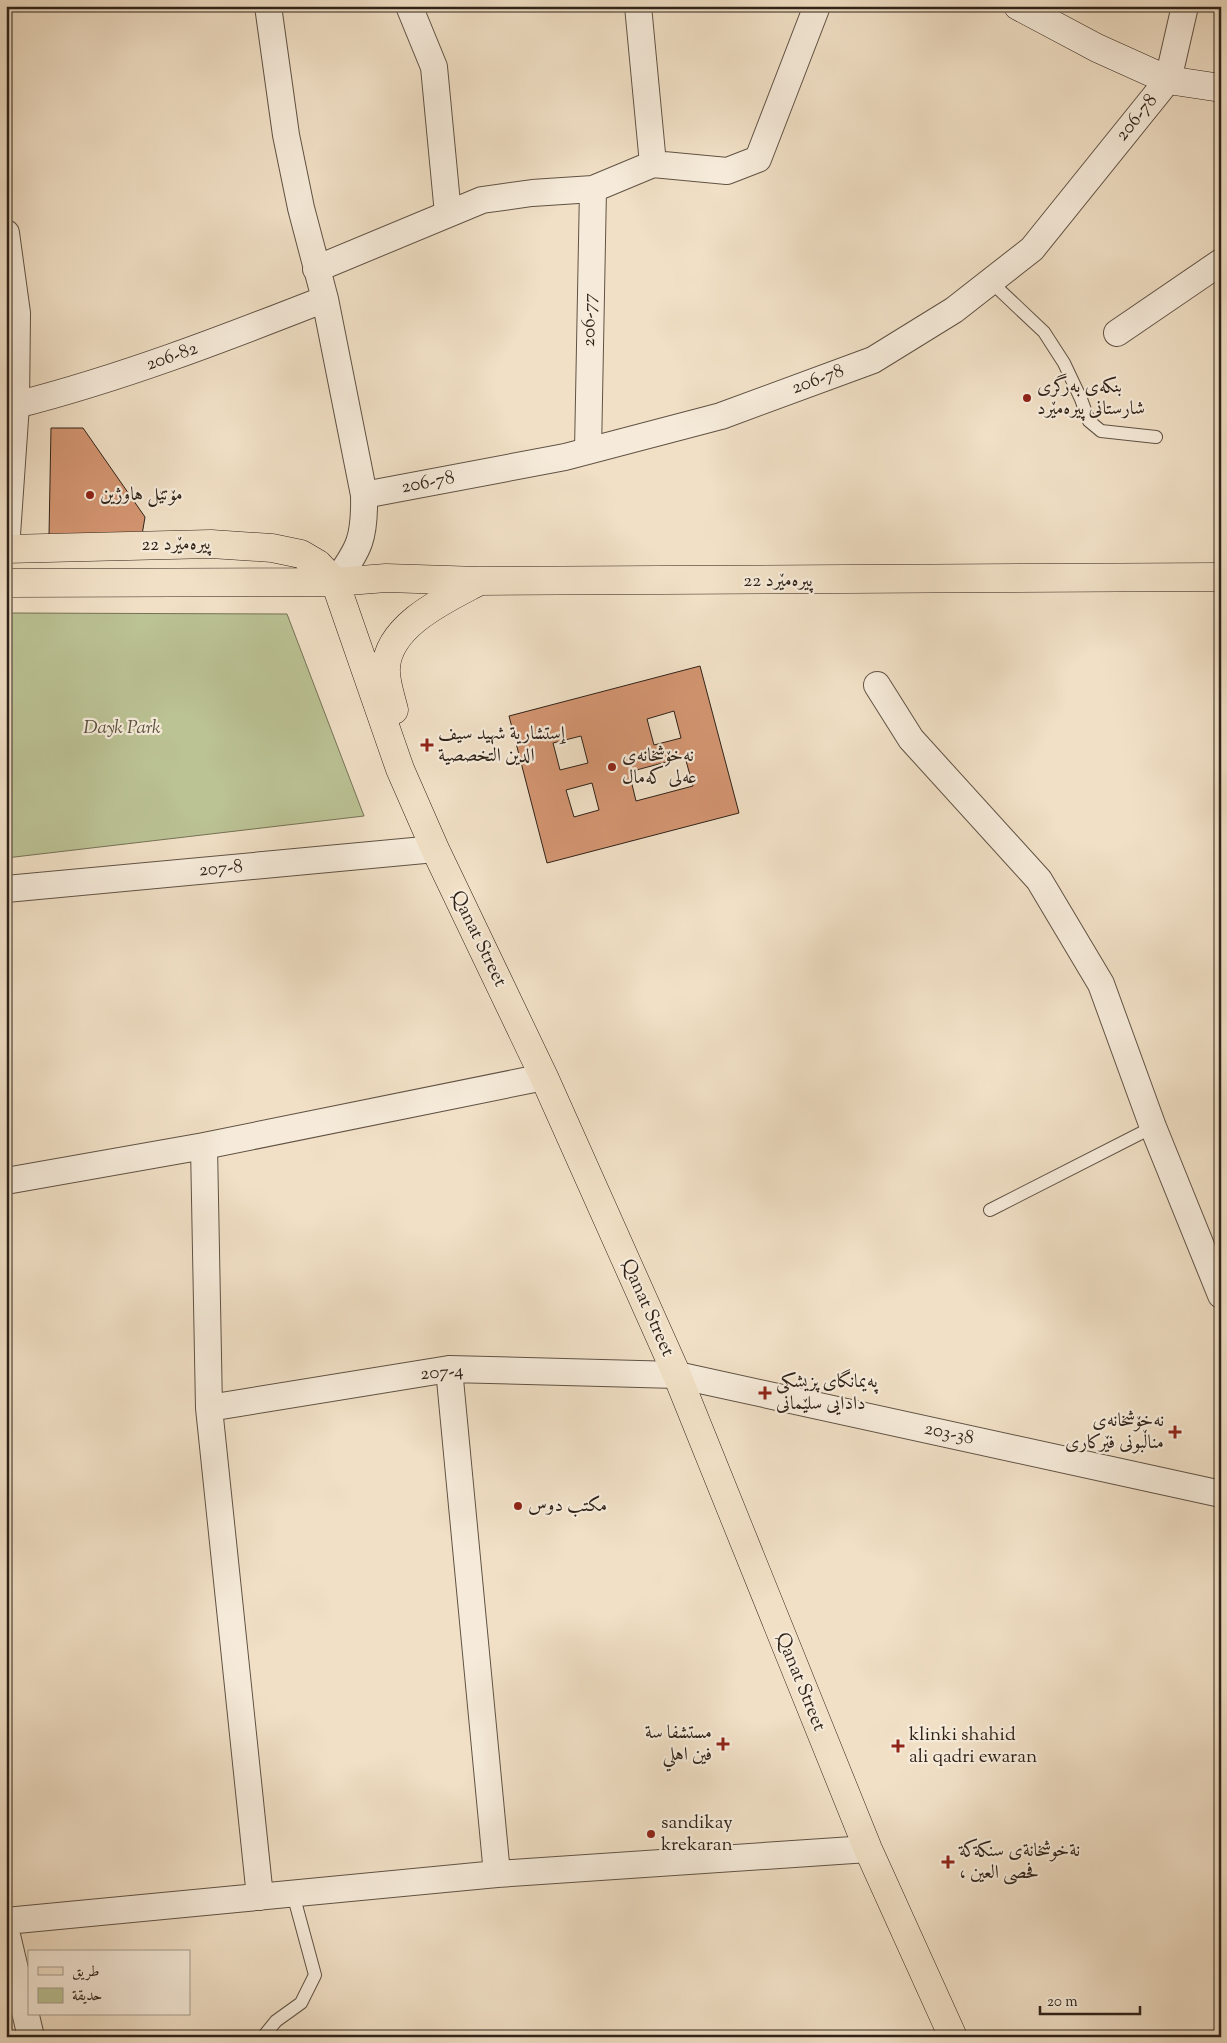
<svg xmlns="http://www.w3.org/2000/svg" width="1227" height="2043" font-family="'Sorts Mill Goudy',Amiri,serif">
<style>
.green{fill:#bbc294;stroke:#757256}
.building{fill:#d39571;stroke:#2f2219;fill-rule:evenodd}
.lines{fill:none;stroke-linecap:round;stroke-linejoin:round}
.lane-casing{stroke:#605244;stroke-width:14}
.street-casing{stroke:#605244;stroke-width:28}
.secondary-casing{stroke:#2f2219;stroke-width:29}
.primary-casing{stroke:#2f2219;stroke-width:29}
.lane{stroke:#f6ebda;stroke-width:12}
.street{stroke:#f6ebda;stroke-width:26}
.secondary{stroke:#f6ebda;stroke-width:28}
.primary{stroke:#f1e0c6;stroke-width:28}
.poi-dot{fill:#8f2418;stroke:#f6ebda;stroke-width:2}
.labels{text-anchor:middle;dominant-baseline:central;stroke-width:4.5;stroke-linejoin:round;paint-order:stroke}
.street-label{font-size:19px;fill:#2f2219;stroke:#f6ebda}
.poi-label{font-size:19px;fill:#2f2219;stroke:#f6ebda;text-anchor:start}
.park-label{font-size:19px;font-style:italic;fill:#59523e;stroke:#f6ebda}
</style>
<rect width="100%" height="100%" fill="#f1e0c6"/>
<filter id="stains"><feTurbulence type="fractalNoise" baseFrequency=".004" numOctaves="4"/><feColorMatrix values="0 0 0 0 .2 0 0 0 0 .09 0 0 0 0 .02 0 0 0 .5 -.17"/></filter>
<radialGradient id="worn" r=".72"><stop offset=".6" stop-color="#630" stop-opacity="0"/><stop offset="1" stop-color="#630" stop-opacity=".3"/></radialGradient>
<path class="green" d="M 6,613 L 287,614 L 364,816 L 6,858 Z"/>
<path class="building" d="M 51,428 L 83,428 L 145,517 L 142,535 L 49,536 Z
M 700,666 L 739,813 L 547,863 L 509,716 ZM 674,711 L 681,738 L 654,745 L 647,719 ZM 581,736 L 588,763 L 560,770 L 553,743 ZM 685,757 L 693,786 L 636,801 L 629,772 ZM 592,783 L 599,810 L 574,817 L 566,790 Z"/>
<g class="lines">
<g class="lane-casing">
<path id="lane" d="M 990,281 L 1044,332 L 1064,363 L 1081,399 L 1089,421 L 1101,431 L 1156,437
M 990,1210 L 1153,1127
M 263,2037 L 276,2021 L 301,2003 L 315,1975 L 293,1894"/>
</g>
<g class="street-casing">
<path id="street" d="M 268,6 L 286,135 L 301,208 L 325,299 L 364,495 C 365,537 360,549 335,582
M 409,6 L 434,67 L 448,214
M 638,6 L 653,164
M 6,233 L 17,313 L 16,405 L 6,549
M 316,269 L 482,200 L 532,193 L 593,189 L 653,164 L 727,171 L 758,159 L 817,6
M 1117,333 L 1221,262
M 16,405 C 122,378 223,339 325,299
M 588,451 L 593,189
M 364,495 L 565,457 L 721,416 L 873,360 L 954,310 L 1032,249 L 1168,80 L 1185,6
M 877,685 L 911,739 L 1039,880 L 1101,984 L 1153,1127 L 1221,1295
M 6,889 L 435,849
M 204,1146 L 209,1408 L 260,1897
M 6,1181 L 204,1146 L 544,1077
M 449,1369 L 497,1874
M 209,1408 L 449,1369 L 677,1375 L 1221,1494
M 6,1921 L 497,1874 L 868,1849
M 6,1931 L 31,2037"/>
</g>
<g class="secondary-casing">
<path id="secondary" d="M 1018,6 L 1097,48 L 1168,80 L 1221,88"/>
</g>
<g class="primary-casing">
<path id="primary" d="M 6,549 L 211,544 L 272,548 L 301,554 L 318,564 L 335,582 L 400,769 L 435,849 L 544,1077 L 677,1375 L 868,1849 L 953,2037
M 6,583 L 335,582 L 386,578 L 479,581 L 1221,577
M 394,710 C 391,697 385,681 386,668 C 388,625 446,599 478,582"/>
</g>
<use href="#lane" class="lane"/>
<use href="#street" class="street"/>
<use href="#secondary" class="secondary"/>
<use href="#primary" class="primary"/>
</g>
<g class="poi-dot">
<circle cx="1027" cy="398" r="5"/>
<circle cx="90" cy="495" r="5"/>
<path d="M424.5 737.5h5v5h5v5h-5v5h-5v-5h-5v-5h5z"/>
<circle cx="612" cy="767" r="5"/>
<path d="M762.5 1385.5h5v5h5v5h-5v5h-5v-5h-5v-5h5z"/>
<path d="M1172.5 1424.5h5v5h5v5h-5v5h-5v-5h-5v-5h5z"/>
<circle cx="518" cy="1506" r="5"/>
<path d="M720.5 1736.5h5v5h5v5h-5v5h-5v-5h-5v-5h5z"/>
<path d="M895.5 1738.5h5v5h5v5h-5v5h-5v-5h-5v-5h5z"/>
<circle cx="651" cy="1834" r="5"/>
<path d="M945.5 1854.5h5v5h5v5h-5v5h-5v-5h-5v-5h5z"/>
</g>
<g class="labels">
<g class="street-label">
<text transform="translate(1137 118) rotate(-51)">206-78</text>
<text transform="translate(590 320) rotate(-89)">206-77</text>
<text transform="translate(172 357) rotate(-19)">206-82</text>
<text transform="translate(818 380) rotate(-20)">206-78</text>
<text transform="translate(428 483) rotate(-11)">206-78</text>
<text transform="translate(176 545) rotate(-1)">22 پیرەمێرد</text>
<text x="778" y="581">22 پیرەمێرد</text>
<text transform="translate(221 869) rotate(-5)">207-8</text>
<text transform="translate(478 939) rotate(64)">Qanat Street</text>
<text transform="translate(647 1308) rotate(66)">Qanat Street</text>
<text transform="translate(442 1373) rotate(-5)">207-4</text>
<text transform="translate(949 1434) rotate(12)">203-38</text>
<text transform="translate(800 1682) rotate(68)">Qanat Street</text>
</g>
<g class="poi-label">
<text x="1037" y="387">بنکەی بەرگری<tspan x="1037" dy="22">شارستانی پیرەمێرد</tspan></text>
<text x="100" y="495">مۆتێل هاوژین</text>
<text x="438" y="734">ٳستشارية شهيد سیف<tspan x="438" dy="22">الدين التخصصية</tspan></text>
<text x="622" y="756">نەخۆشخانەی<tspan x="622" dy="22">عەلی کەمال</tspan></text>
<text x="776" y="1382">پەیمانگای پزیشکی<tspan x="776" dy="22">دادایی سلێمانی</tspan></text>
<text x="1164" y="1421" text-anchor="end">نەخۆشخانەی<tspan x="1164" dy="22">مناڵبونی فێرکاری</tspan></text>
<text x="528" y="1506">مكتب دوس</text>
<text x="712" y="1733" text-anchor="end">مستشفا سة<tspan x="712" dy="22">فين اهلي</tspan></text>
<text x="909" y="1735">klinki shahid<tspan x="909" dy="22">ali qadri ewaran</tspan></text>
<text x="661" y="1823">sandikay<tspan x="661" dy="22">krekaran</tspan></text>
<text x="959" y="1851">نةخوشخانةى سنكةكة<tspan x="959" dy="22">، فحصى العين</tspan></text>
</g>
<g class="park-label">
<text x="122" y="728">Dayk Park</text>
</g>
</g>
<rect width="1227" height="2043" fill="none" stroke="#f1e0c6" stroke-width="25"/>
<rect x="8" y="8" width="1212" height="2028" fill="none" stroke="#2f2219" stroke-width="2.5"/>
<rect x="12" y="12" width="1202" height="2018" fill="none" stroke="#2f2219"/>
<rect x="28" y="1950" width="162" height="65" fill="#f6ebda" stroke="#a69b8d"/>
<rect x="38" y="1967" width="25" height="8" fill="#f1e0c6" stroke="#a69b8d"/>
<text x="72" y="1976" font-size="15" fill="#2f2219">طريق</text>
<rect x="38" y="1988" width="25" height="15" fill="#bbc294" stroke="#a69b8d"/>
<text x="72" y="2000" font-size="15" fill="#2f2219">حديقة</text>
<path d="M1040 2006v8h100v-8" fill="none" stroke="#2f2219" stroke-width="2.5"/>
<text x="1047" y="2006" font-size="15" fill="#2f2219" stroke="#f6ebda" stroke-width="4" paint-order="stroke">20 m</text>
<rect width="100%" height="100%" filter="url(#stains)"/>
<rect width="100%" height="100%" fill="url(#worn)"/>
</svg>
